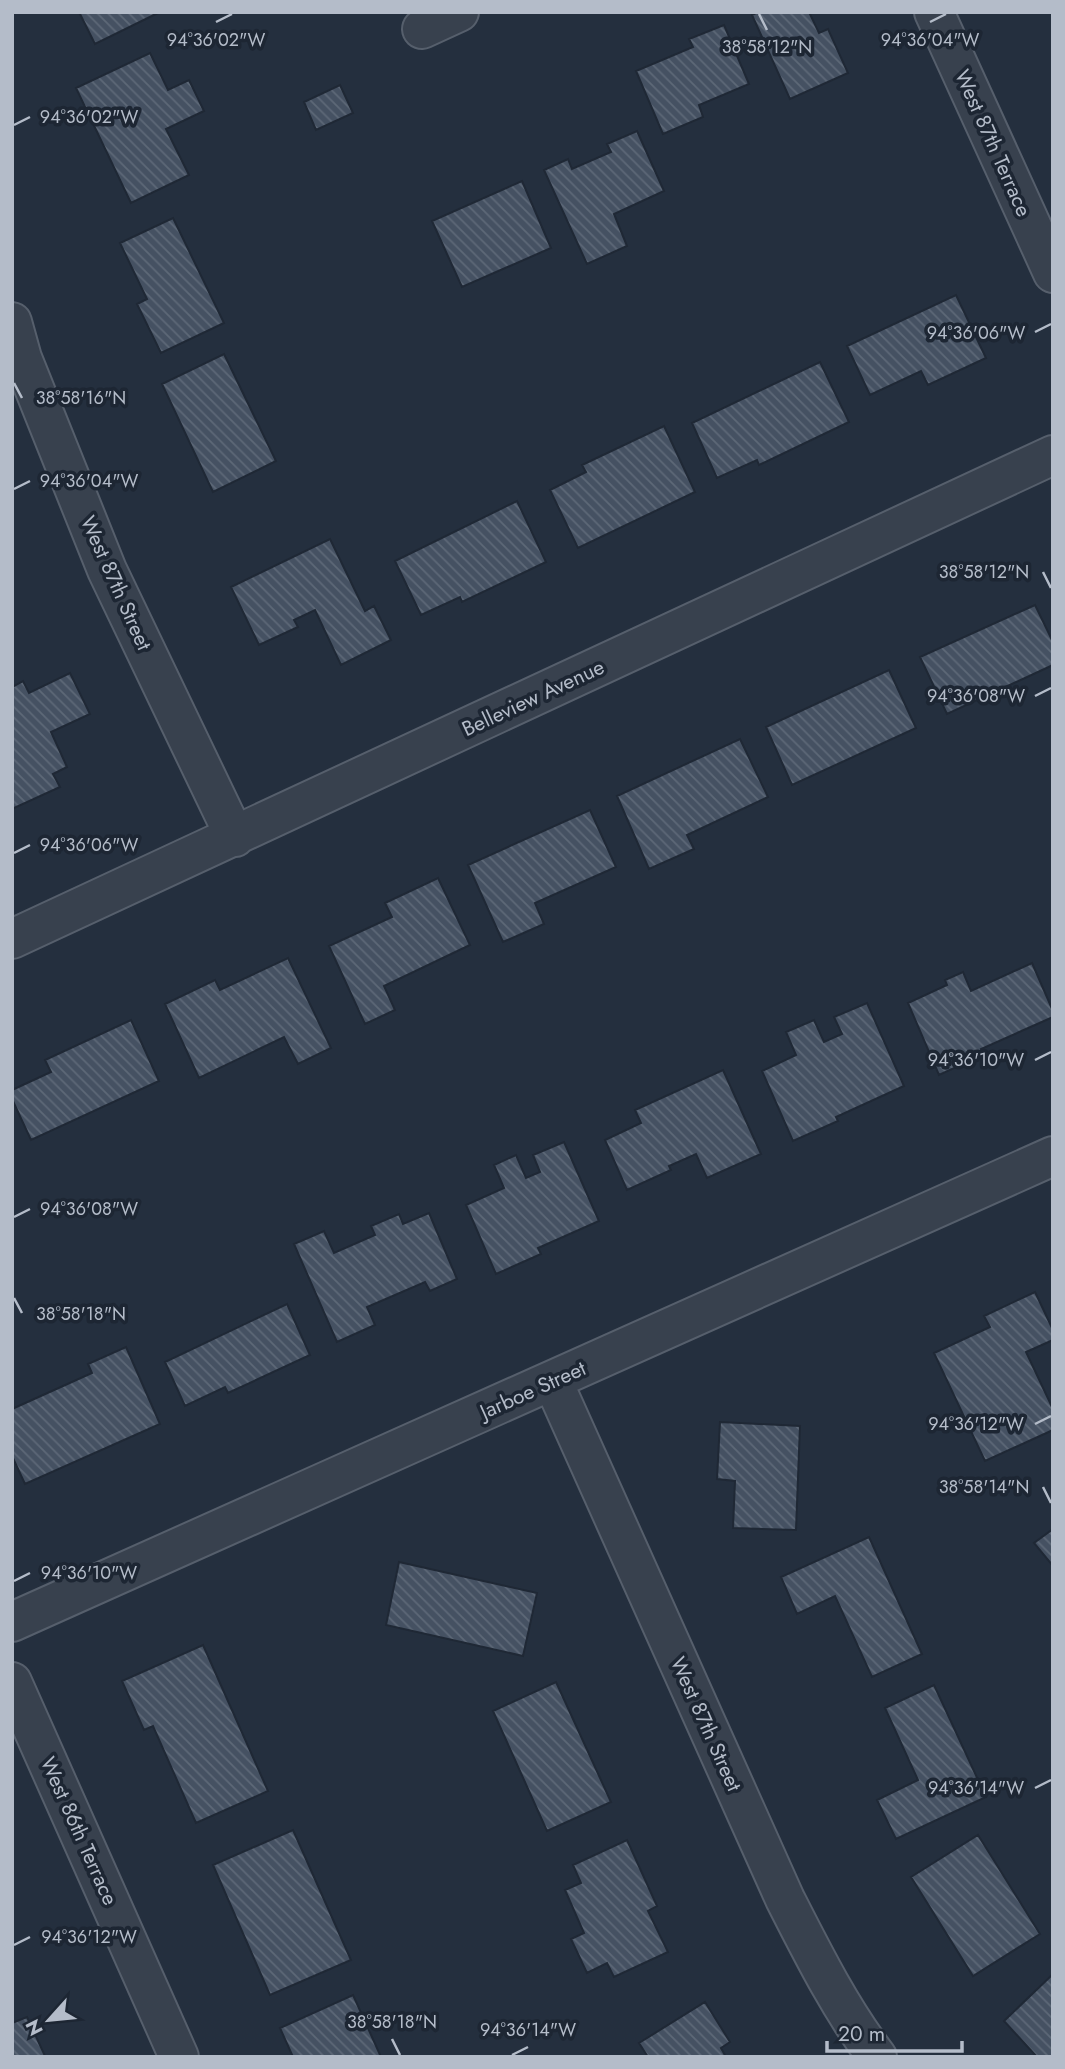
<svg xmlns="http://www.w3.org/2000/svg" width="1065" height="2069" font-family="Jost,sans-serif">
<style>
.building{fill:url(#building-back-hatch);stroke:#1f2835;stroke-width:2}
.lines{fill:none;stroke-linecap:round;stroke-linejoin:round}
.minor-casing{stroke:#565f6c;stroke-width:42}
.minor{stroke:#38414e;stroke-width:38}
.ticks{fill:none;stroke:#b4bcc9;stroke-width:2.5}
.labels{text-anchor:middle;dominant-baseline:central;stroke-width:7;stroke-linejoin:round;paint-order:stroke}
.street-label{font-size:21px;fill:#b4bcc9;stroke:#1d2633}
.ticks-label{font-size:18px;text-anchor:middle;fill:#b4bcc9;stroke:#1d2633;stroke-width:7;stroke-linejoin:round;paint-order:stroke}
</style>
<defs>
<pattern id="building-back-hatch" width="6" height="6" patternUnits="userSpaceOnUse" patternTransform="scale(1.75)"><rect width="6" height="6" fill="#455162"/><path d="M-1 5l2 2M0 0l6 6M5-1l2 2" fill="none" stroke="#5d6877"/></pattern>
</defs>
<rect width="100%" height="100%" fill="#242f3e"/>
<path class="building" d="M 79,12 L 160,12 L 95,44 Z
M 758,12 L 809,12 L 819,33 L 828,29 L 848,73 L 790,99 L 752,15 Z
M 724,25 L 749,84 L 699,105 L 703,117 L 663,134 L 636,71 L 693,47 L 689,39 Z
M 150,53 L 168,90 L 189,80 L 204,111 L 166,129 L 189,175 L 131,203 L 76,88 Z
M 340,85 L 353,113 L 316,130 L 304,102 Z
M 637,131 L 664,191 L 614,214 L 627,246 L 587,264 L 544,170 L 568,159 L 572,169 L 611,152 L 607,144 Z
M 522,181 L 551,248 L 462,287 L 432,221 Z
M 173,218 L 224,323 L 161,353 L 137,304 L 147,299 L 120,243 Z
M 956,295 L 986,358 L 928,385 L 921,371 L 870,395 L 847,346 Z
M 224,354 L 276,461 L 213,492 L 162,384 Z
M 820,362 L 849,422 L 759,465 L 757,460 L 717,478 L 692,423 Z
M 664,426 L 695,492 L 578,548 L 550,490 L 586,472 L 582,465 Z
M 517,501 L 546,562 L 462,602 L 460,597 L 421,615 L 395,561 Z
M 330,539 L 365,611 L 374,606 L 391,640 L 341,665 L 315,610 L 294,620 L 298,627 L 259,645 L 231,587 Z
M 1035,605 L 1053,642 L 1053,665 L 947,714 L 920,657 Z
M 889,670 L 916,728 L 792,785 L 766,727 Z
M 70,673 L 90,714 L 51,732 L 67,767 L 53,774 L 60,787 L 12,809 L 12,687 L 23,681 L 29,693 Z
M 740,739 L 768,797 L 687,835 L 694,849 L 649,869 L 617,796 Z
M 590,810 L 616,867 L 535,903 L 544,924 L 503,942 L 468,865 Z
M 438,878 L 470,945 L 384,986 L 395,1010 L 365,1024 L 329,946 L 392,917 L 385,903 Z
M 288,958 L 331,1048 L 298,1064 L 284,1037 L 199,1078 L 165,1004 L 215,980 L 220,990 Z
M 1032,963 L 1053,1011 L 1053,1017 L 981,1049 L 983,1055 L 939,1075 L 908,1003 L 947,985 L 945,980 L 963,972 L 971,991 Z
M 867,1003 L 904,1086 L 836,1117 L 838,1121 L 793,1141 L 762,1071 L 796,1055 L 786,1032 L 814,1020 L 824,1042 L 842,1034 L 834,1017 Z
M 131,1020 L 159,1081 L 31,1140 L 12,1099 L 12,1090 L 51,1072 L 45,1060 Z
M 723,1070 L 761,1154 L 707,1178 L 696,1154 L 669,1166 L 671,1170 L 627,1190 L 605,1140 L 641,1123 L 635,1110 Z
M 564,1142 L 599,1221 L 538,1248 L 541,1254 L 496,1274 L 466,1205 L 504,1188 L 494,1165 L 516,1155 L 526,1178 L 540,1172 L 533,1155 Z
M 429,1213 L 457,1279 L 430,1291 L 425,1282 L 367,1307 L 375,1325 L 337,1342 L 294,1244 L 324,1231 L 334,1253 L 375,1235 L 371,1226 L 399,1214 L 403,1224 Z
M 1035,1292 L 1053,1330 L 1053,1340 L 1026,1352 L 1053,1409 L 1053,1430 L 985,1461 L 934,1353 L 990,1327 L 984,1316 Z
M 287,1304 L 310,1355 L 228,1393 L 225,1387 L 185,1406 L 165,1362 Z
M 126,1347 L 160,1424 L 25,1484 L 12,1456 L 12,1409 L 92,1373 L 88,1364 Z
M 720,1422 L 800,1426 L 796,1530 L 733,1528 L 735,1481 L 717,1479 Z
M 1053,1529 L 1053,1566 L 1034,1543 Z
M 869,1537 L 922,1654 L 872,1677 L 835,1596 L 797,1614 L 781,1577 Z
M 399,1562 L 537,1593 L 523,1656 L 386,1625 Z
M 203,1645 L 268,1791 L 196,1823 L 153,1726 L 144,1730 L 122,1681 Z
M 556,1682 L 611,1802 L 547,1831 L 493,1711 Z
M 934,1685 L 986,1797 L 896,1839 L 877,1800 L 918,1780 L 885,1708 Z
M 293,1830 L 351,1960 L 270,1995 L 213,1865 Z
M 978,1835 L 1040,1934 L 973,1976 L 911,1877 Z
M 627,1840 L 657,1906 L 648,1911 L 668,1952 L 614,1977 L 607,1963 L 587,1973 L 571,1939 L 584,1933 L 565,1890 L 581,1883 L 573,1865 Z
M 1053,1974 L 1053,2057 L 1037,2057 L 1004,2021 Z
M 353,1995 L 381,2057 L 293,2057 L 280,2028 Z
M 705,2002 L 730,2042 L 721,2048 L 726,2057 L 648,2057 L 639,2043 Z
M 27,2017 L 45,2056 L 44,2057 L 12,2057 L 12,2023 Z"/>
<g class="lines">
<g class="minor-casing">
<path id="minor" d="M 934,12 L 1053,273
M 422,29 L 459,12
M 12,322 L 22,358 L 107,570 L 235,837
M 12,939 L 1053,455
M 553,1382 L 785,1899 C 813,1954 840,2008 877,2057
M 12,1622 L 1053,1156
M 12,1682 L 179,2057"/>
</g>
<use href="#minor" class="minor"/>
</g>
<path class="ticks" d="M 759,14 L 767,30M 216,22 L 232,14M 930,22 L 946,14M 14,125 L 30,117M 1035,332 L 1051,324M 14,383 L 22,398M 14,489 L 30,481M 1043,572 L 1051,588M 1035,696 L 1051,688M 14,853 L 30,845M 1035,1060 L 1051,1052M 14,1217 L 30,1209M 14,1298 L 22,1313M 1035,1424 L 1051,1416M 1043,1487 L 1051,1503M 14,1581 L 30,1573M 1035,1788 L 1051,1780M 14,1945 L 30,1937M 392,2039 L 400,2055M 512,2055 L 528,2047"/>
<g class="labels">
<g class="street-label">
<text transform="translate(993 143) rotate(66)">West 87th Terrace</text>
<text transform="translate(116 583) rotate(66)">West 87th Street</text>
<text transform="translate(533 698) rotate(-25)">Belleview Avenue</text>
<text transform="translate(533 1390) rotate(-24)">Jarboe Street</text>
<text transform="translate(706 1724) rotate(66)">West 87th Street</text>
<text transform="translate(79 1831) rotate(66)">West 86th Terrace</text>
</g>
</g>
<g class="ticks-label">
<text x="216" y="46">94°36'02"W</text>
<text x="930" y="46">94°36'04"W</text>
<text x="767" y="53">38°58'12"N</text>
<text x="89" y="123">94°36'02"W</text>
<text x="976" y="339">94°36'06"W</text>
<text x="81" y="404">38°58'16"N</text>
<text x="89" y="487">94°36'04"W</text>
<text x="984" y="578">38°58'12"N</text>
<text x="976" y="702">94°36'08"W</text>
<text x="89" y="851">94°36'06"W</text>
<text x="976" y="1066">94°36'10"W</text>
<text x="89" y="1215">94°36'08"W</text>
<text x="81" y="1320">38°58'18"N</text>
<text x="976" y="1430">94°36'12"W</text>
<text x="984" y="1493">38°58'14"N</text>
<text x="89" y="1579">94°36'10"W</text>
<text x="976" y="1794">94°36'14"W</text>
<text x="89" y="1943">94°36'12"W</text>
<text x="392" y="2028">38°58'18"N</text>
<text x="528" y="2036">94°36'14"W</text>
</g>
<rect width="1065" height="2069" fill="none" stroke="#b4bcc9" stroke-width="28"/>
<g transform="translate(49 2020) rotate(243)" stroke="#1d2633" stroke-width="5" paint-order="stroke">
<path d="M0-5L12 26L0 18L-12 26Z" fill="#b4bcc9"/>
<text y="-10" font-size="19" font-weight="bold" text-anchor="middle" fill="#b4bcc9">N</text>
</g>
<path d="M827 2041v10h135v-10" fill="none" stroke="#b4bcc9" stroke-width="3.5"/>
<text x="838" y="2041" font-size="21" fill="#b4bcc9" stroke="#1d2633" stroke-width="5" paint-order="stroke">20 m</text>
</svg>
